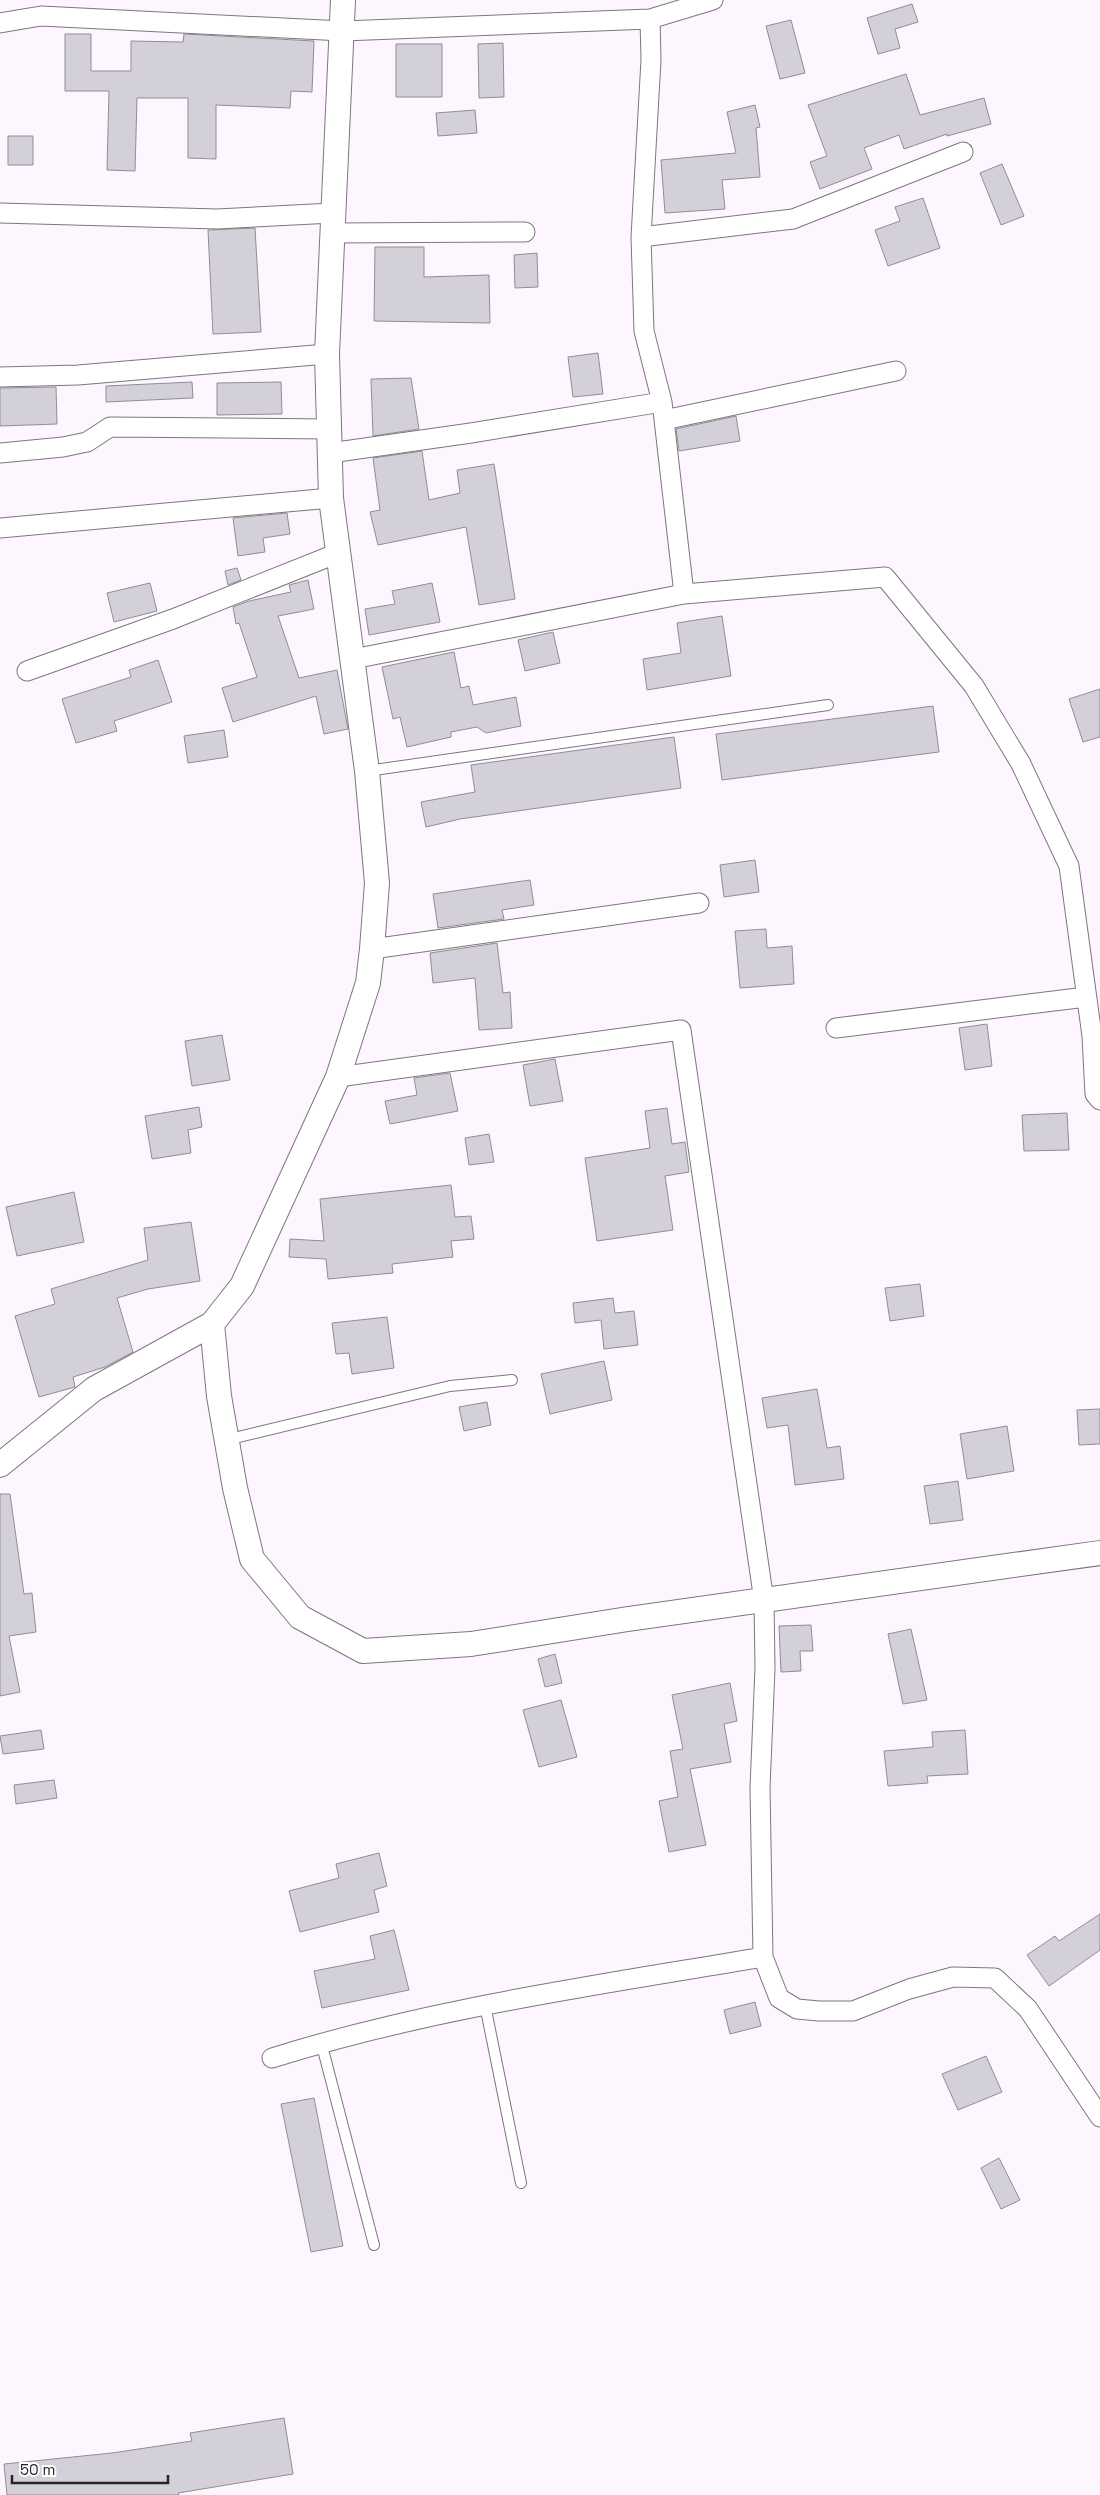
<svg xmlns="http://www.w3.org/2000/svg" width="1100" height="2495" font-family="'Space Grotesk',sans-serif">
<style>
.building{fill:#d4d0d9;stroke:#918d95}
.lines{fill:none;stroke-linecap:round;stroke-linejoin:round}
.service-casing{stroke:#7d767e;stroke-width:12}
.minor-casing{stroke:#7d767e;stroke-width:21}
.tertiary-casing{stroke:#7d767e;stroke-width:26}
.service{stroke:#fff;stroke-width:10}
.minor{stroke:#fff;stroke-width:19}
.tertiary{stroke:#fff;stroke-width:24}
</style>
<rect width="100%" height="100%" fill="#fdf6fe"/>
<path class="building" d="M 912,4 L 918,22 L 895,29 L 900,48 L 878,54 L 867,18 Z
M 791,20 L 805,73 L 780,79 L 766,26 Z
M 65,34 L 91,34 L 91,71 L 131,71 L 131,41 L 183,42 L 184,34 L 314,41 L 312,92 L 291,91 L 290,108 L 216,105 L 216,159 L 188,158 L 188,98 L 137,98 L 135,171 L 107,170 L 109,91 L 65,91 Z
M 503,43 L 504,97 L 479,98 L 478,44 Z
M 396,44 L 442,44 L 442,97 L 396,97 Z
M 906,74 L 920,115 L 984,98 L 991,124 L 947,136 L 947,134 L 904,149 L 899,135 L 864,148 L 872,169 L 820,189 L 810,162 L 827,156 L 808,105 Z
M 755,105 L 760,127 L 756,128 L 760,177 L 722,180 L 725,209 L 665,213 L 661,160 L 736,153 L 727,112 Z
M 475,110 L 477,133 L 438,136 L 436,113 Z
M 8,136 L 33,136 L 33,165 L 8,165 Z
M 1002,164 L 1024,216 L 1001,225 L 980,173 Z
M 923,198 L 940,248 L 888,266 L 875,230 L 900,221 L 895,207 Z
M 255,228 L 261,332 L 213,334 L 208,230 Z
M 375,247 L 424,247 L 424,277 L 489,275 L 490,323 L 374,321 Z
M 537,253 L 538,287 L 515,288 L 514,255 Z
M 598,353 L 603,394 L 573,397 L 568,357 Z
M 411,378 L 419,429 L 373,436 L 371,379 Z
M 192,382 L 193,398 L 106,402 L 106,386 Z
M 281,382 L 282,414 L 217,415 L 217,383 Z
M 56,387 L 57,424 L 0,426 L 0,388 Z
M 736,416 L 740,441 L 679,451 L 676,429 Z
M 422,451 L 429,500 L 460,493 L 457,470 L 494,464 L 515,599 L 479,605 L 466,527 L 378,545 L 370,512 L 380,510 L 373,458 Z
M 287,513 L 290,534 L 263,538 L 265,552 L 238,556 L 233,518 Z
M 237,568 L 241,580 L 228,585 L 225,571 Z
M 308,580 L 314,609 L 278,616 L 299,678 L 337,670 L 348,729 L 324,734 L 316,696 L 233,722 L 222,688 L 257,677 L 239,623 L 236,624 L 233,607 L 249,601 L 291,592 L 289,585 Z
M 150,583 L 157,611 L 114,622 L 107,593 Z
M 432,583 L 440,622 L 369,635 L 365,609 L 395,604 L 392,591 Z
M 722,616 L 731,676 L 647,690 L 643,659 L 681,653 L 677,623 Z
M 553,632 L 560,663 L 525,671 L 518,640 Z
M 454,652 L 461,688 L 469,686 L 473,705 L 516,697 L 521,726 L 486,733 L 477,727 L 451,732 L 451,737 L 407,747 L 400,717 L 393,719 L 382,667 Z
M 158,660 L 172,702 L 114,721 L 117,731 L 76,743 L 62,699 L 131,677 L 129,670 Z
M 1100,689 L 1100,737 L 1083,742 L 1069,699 Z
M 933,706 L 939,752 L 722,780 L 716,734 Z
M 224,730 L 228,757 L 188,763 L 184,736 Z
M 674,737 L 681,788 L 460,819 L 426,827 L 421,802 L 475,792 L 471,765 Z
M 755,860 L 759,892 L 724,897 L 720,865 Z
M 530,880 L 534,905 L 502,910 L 504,919 L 438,928 L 433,894 Z
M 766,929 L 767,948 L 792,946 L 794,984 L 740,988 L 735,931 Z
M 497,943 L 503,993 L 510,992 L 512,1028 L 479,1030 L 475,978 L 433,983 L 430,953 Z
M 987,1024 L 992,1066 L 965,1070 L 959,1028 Z
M 222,1035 L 230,1080 L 192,1086 L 185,1041 Z
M 555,1059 L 563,1101 L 530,1106 L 523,1065 Z
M 450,1073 L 458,1111 L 390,1124 L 385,1101 L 417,1095 L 414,1078 Z
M 199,1107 L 202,1127 L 188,1130 L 191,1153 L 152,1159 L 145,1116 Z
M 667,1108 L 672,1144 L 685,1142 L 689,1172 L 665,1176 L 673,1230 L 597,1241 L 585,1158 L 650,1148 L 645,1111 Z
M 1067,1113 L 1069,1150 L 1024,1151 L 1022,1115 Z
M 489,1134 L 494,1162 L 469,1165 L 465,1138 Z
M 451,1185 L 455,1217 L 471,1216 L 474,1239 L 451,1241 L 453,1257 L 392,1264 L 393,1273 L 328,1279 L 326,1259 L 289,1257 L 290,1239 L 324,1241 L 320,1199 Z
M 74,1192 L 84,1242 L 17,1256 L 6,1207 Z
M 191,1222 L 200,1281 L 148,1289 L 117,1298 L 133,1352 L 105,1367 L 73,1377 L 75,1387 L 39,1397 L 15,1316 L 55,1304 L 51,1289 L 148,1260 L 144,1228 Z
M 920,1284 L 924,1316 L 890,1321 L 885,1288 Z
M 613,1298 L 615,1313 L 634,1311 L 638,1345 L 604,1349 L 601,1320 L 575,1323 L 573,1303 Z
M 387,1317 L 394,1368 L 352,1374 L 349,1353 L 336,1354 L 332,1323 Z
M 604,1361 L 612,1400 L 550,1414 L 541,1374 Z
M 817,1389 L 827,1448 L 840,1446 L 844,1479 L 795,1485 L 788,1425 L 767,1428 L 762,1398 Z
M 487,1402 L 491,1425 L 464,1431 L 459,1407 Z
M 1100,1409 L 1100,1444 L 1079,1445 L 1077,1410 Z
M 1007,1426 L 1014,1471 L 967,1479 L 960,1434 Z
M 958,1481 L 963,1520 L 930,1524 L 924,1486 Z
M 0,1494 L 10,1494 L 24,1594 L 32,1593 L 36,1632 L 9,1636 L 20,1692 L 0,1696 Z
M 811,1625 L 813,1651 L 800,1651 L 801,1671 L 781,1672 L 779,1626 Z
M 911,1629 L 927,1700 L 903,1704 L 888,1634 Z
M 555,1654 L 562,1683 L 545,1687 L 538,1659 Z
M 730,1683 L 737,1721 L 724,1724 L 731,1762 L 690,1769 L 706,1845 L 669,1852 L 659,1801 L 678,1797 L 670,1751 L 683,1749 L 672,1695 Z
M 561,1700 L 577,1757 L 539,1767 L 523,1710 Z
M 41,1730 L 44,1749 L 3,1754 L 0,1736 Z
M 965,1730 L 968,1774 L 927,1776 L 928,1783 L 888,1786 L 884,1751 L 933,1747 L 932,1732 Z
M 54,1780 L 57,1798 L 16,1804 L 14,1785 Z
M 379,1853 L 387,1886 L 374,1890 L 379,1912 L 300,1932 L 289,1891 L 339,1878 L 336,1864 Z
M 1100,1914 L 1100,1950 L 1049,1986 L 1027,1955 L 1055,1936 L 1059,1941 Z
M 394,1930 L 409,1990 L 322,2008 L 314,1971 L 375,1959 L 370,1936 Z
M 755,2002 L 761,2026 L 730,2034 L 724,2010 Z
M 986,2056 L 1002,2092 L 958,2110 L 942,2074 Z
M 314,2098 L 343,2246 L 311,2252 L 281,2104 Z
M 999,2158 L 1020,2200 L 1001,2209 L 981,2168 Z
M 284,2418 L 293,2474 L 178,2493 L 179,2495 L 7,2495 L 4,2464 L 112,2453 L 192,2441 L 190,2433 Z"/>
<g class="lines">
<g class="service-casing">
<path id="service" d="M 367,771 L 828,705
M 226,1440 L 450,1386 L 512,1380
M 485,2005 L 521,2183
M 321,2042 L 374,2245"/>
</g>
<g class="minor-casing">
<path id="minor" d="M 650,19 L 713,0
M 0,23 L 41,16 L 343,31 L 650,19 L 651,60 L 641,237 L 644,331 L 662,402 L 684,594
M 0,213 L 217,219 L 333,213
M 332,233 L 525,232
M 641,237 L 793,219 L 963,152
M 0,377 L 78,375 L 327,354
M 664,420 L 896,371
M 0,453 L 63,447 L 87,442 L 110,427 L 329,429
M 330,453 L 471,433 L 662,402
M 0,528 L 331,498
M 353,659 L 684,594 L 885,577 L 974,686 L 1021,764 L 1069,866 L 1092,1036 L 1095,1094 L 1100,1100
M 27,671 L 173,619 L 338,553
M 372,949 L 699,903
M 836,1028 L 1086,997
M 338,1077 L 681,1030 L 764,1601 L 765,1668 L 760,1788 L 763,1957 L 779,1998 L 797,2009 L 819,2011 L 853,2011 L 909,1989 L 953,1977 L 995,1978 L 1028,2009 L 1100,2117
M 272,2058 C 431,2008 599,1985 763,1957"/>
</g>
<g class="tertiary-casing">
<path id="tertiary" d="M 343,0 L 327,354 L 331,498 L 367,771 L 377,883 L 372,949 L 368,983 L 338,1077 L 242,1286 L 212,1324 L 219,1396 L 235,1488 L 252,1559 L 300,1617 L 363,1651 L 471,1644 L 628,1619 L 1100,1553
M 0,1465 L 94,1389 L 212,1324"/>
</g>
<use href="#service" class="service"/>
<use href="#minor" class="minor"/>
<use href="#tertiary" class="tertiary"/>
</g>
<path d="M12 2475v8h156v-8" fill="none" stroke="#262427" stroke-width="2.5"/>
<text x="20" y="2475" font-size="15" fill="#262427" stroke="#ffffff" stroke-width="4" paint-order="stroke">50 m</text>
</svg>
